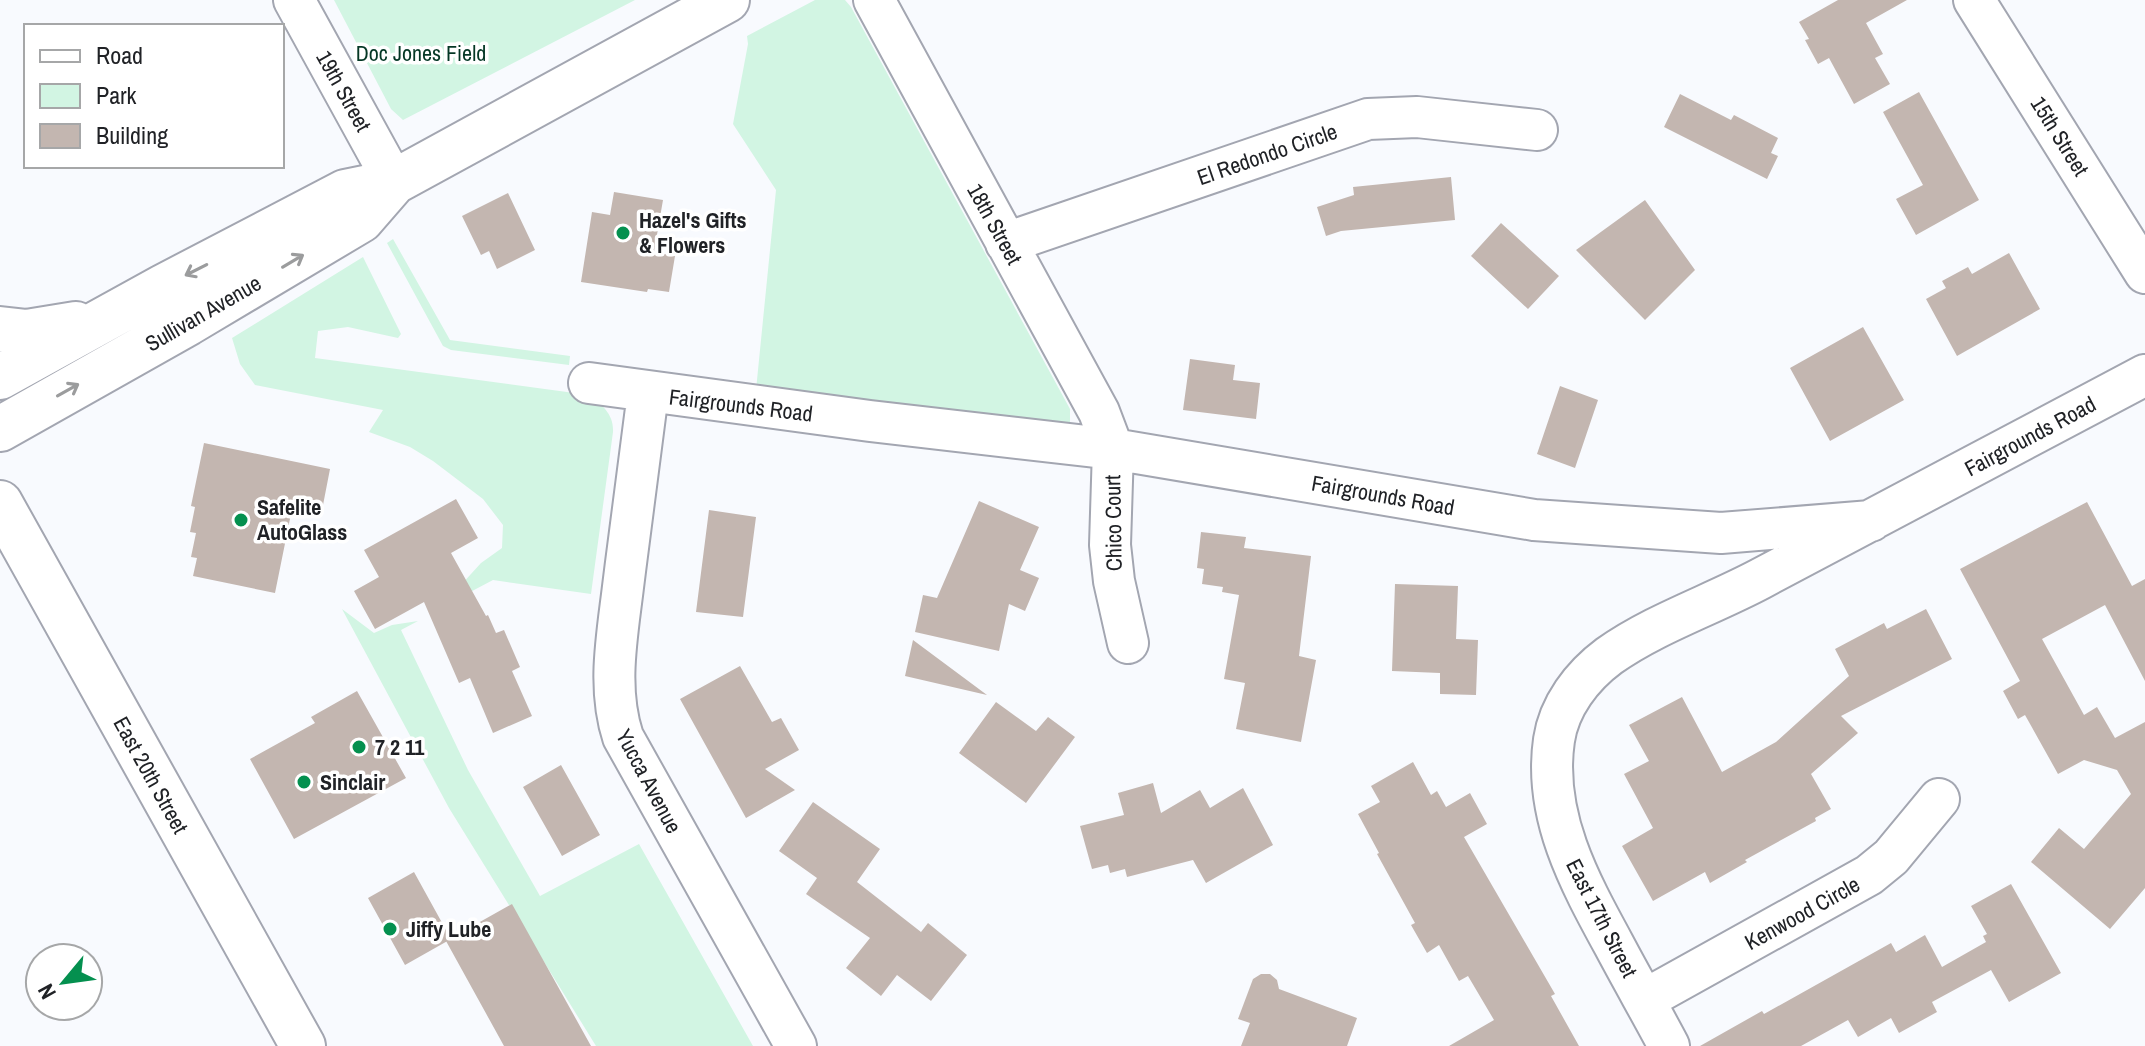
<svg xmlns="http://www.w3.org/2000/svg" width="2145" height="1046" font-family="'Archivo Narrow',sans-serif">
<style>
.green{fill:#d2f5e3}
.building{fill:#c3b6b0}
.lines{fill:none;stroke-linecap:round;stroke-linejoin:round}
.minor-casing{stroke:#a3a6b1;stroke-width:44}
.major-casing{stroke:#a3a6b1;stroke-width:48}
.minor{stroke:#fff;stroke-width:40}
.major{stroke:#fff;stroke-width:44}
.oneway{stroke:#9b9c9d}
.poi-dot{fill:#04904f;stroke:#fff;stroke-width:3}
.labels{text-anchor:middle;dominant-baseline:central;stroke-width:7;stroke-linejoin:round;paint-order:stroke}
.park-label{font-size:22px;fill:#043725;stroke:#fff}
.street-label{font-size:22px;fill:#202226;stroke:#fff}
.poi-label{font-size:22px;font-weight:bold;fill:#202226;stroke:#fff;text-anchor:start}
</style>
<rect width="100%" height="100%" fill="#f8fafe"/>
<path class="green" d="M 334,0 L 635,0 L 403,120 L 391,109 Z
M 815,0 L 845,0 L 851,7 L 1070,409 L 1070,423 L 1063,427 L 756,390 L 776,190 L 733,124 L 748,44 L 747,36 Z
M 393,239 L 450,340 L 570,356 L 569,365 L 451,350 L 443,346 L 387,243 Z
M 363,257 L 401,334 L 398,338 L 348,327 L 318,331 L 315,358 L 589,395 C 602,405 614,414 613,432 L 591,594 L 493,580 L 440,608 L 481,563 L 502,548 L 503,525 L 483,499 L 433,461 L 410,447 L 369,432 L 383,410 L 255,385 L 240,364 L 232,338 Z
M 342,609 L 374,633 L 392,625 L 418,621 L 401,630 L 468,770 L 540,896 L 639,844 L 753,1046 L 596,1046 L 449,808 Z"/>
<path class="building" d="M 1838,0 L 1907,0 L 1866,23 L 1883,54 L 1875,58 L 1890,84 L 1854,104 L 1829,58 L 1818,64 L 1805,40 L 1809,39 L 1799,22 Z
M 1919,92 L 1979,200 L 1916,235 L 1896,199 L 1923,185 L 1883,112 Z
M 1680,94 L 1731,120 L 1734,115 L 1778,138 L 1771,153 L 1778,156 L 1767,179 L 1664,127 Z
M 1451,177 L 1455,220 L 1341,231 L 1326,236 L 1317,207 L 1354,195 L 1353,187 Z
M 614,192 L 663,200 L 654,252 L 675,256 L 669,292 L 648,289 L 647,292 L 581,282 L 592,212 L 610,215 Z
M 508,193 L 535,250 L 497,269 L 489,251 L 481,255 L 462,216 Z
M 1645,200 L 1695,270 L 1645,320 L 1576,250 Z
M 1501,223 L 1559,276 L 1528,309 L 1471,256 Z
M 2009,253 L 2040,309 L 1957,356 L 1926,299 L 1946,288 L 1942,281 L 1968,267 L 1972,274 Z
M 1863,327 L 1904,400 L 1830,441 L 1790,368 Z
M 1190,359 L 1235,365 L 1233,380 L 1260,383 L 1256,419 L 1183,410 Z
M 1560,386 L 1598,400 L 1575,468 L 1537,454 Z
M 204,443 L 330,469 L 323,505 L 294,499 L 275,593 L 193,576 L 197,558 L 191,557 L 196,533 L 190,532 L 195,507 L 191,506 Z
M 456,499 L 478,538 L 451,553 L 486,616 L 488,615 L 496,633 L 504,630 L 520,667 L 512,671 L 532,716 L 493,733 L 470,678 L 459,683 L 424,602 L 375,629 L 354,591 L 379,577 L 364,550 Z
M 979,501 L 1039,527 L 1020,570 L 1039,578 L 1025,611 L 1009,604 L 999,651 L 915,632 L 923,595 L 937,598 Z
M 2087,502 L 2132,586 L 2145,579 L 2145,681 L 2105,605 L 2042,639 L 2084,715 L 2097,707 L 2115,738 L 2145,722 L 2145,888 L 2110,929 L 2031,862 L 2059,828 L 2084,849 L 2131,794 L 2117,770 L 2084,760 L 2058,774 L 2025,715 L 2018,719 L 2003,691 L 2020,681 L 1960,569 Z
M 709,510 L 756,517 L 743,617 L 696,612 Z
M 1201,532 L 1246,537 L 1244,548 L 1311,556 L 1299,656 L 1316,660 L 1301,742 L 1236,729 L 1245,683 L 1224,679 L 1239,595 L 1222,592 L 1223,587 L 1202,584 L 1204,569 L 1197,568 Z
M 1395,584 L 1458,586 L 1456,639 L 1478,640 L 1476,695 L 1440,694 L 1440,673 L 1392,671 Z
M 1926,609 L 1952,659 L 1841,716 L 1858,733 L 1811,774 L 1831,809 L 1815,818 L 1816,821 L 1745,860 L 1747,862 L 1710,883 L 1705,872 L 1653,901 L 1622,846 L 1653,828 L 1624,774 L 1649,761 L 1629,725 L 1682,697 L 1722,772 L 1776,742 L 1849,676 L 1835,649 L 1884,623 L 1887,629 Z
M 913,640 L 987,695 L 905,676 Z
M 740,666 L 772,722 L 781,718 L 799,750 L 765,769 L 795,790 L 746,818 L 680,699 Z
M 357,691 L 406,778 L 294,839 L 250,759 L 315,723 L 311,717 Z
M 996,702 L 1036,731 L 1048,717 L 1075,737 L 1026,803 L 959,753 Z
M 1413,762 L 1431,795 L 1437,791 L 1446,807 L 1470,793 L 1487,824 L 1464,837 L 1555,994 L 1551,996 L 1579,1046 L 1449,1046 L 1494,1020 L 1468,976 L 1459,981 L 1439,945 L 1427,953 L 1411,925 L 1415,923 L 1377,854 L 1379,853 L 1358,814 L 1380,802 L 1371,786 Z
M 561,765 L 600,835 L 562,856 L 523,787 Z
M 1153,783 L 1161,813 L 1200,790 L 1210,808 L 1243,788 L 1273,845 L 1206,883 L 1193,860 L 1127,877 L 1125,869 L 1110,873 L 1108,865 L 1092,869 L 1080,826 L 1124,815 L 1118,793 Z
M 813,802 L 880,849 L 857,882 L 921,932 L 928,923 L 967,955 L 931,1001 L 897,975 L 881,996 L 846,968 L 870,938 L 806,894 L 817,878 L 779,851 Z
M 414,872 L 451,939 L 405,965 L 368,898 Z
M 2011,884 L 2061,973 L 2009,1002 L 1991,970 L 1932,1002 L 1937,1012 L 1899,1033 L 1891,1018 L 1858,1037 L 1848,1020 L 1801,1046 L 1700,1046 L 1762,1011 L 1764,1014 L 1891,943 L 1896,952 L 1925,935 L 1942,967 L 1986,942 L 1983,936 L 1987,934 L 1971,906 Z
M 512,904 L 591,1046 L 504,1046 L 446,941 Z
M 1261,974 L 1270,974 L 1277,980 L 1279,989 L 1357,1018 L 1347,1046 L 1241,1046 L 1250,1023 L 1238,1019 L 1253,979 Z"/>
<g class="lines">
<g class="minor-casing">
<path id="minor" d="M 294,0 L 394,182
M 874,0 L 1099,412 L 1113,449 L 1110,545 L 1114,581 L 1128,643
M 1974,0 L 2145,273
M 1006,243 L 1368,119 L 1417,117 L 1537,130
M 589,383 L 870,421 L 1113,449 L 1534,520 L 1721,533 L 1871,521
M 648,393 C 640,457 631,522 623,587 C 617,637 607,688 623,737 L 796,1046
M 1644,1000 L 1869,875 L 1891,857 L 1939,799
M 1669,1046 C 1651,1012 1632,979 1614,945 C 1579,881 1543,815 1554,740 C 1559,706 1582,676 1609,656 C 1654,624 1711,605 1760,579 C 1888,511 2017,443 2145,375"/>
</g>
<g class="major-casing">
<path id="major" d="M 0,329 L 27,332 L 76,324
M 0,377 L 163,287 L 345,192 L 394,182 L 727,0
M 0,429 L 188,323 L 361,220 L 394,182
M 0,503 L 303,1046"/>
</g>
<use href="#minor" class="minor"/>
<use href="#major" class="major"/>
</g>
<defs><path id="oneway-shaft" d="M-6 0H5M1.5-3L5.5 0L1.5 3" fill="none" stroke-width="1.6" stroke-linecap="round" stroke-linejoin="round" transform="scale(2)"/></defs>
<g class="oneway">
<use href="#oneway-shaft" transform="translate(293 261) rotate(-31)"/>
<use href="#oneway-shaft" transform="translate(196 270) rotate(153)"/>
<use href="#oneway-shaft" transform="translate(68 390) rotate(-29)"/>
</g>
<g class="poi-dot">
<circle cx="623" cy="233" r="8"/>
<circle cx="241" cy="520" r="8"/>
<circle cx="359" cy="747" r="8"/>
<circle cx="304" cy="782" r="8"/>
<circle cx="390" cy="929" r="8"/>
</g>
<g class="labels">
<g class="park-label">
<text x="421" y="53">Doc Jones Field</text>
</g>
<g class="street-label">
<text transform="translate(344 91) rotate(61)">19th Street</text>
<text transform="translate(2060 136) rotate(58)">15th Street</text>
<text transform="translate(1267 154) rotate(-19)">El Redondo Circle</text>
<text transform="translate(995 224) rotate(61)">18th Street</text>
<text transform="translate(203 313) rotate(-30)">Sullivan Avenue</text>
<text transform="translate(741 405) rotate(7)">Fairgrounds Road</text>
<text transform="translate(2030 436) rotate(-28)">Fairgrounds Road</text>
<text transform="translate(1383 495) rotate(10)">Fairgrounds Road</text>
<text transform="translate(1113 523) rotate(-91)">Chico Court</text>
<text transform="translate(151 775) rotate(61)">East 20th Street</text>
<text transform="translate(649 781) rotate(62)">Yucca Avenue</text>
<text transform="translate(1802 913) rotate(-29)">Kenwood Circle</text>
<text transform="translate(1602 918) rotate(63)">East 17th Street</text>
</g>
<g class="poi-label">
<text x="639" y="220">Hazel's Gifts<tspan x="639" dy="25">&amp; Flowers</tspan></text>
<text x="257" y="507">Safelite<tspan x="257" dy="25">AutoGlass</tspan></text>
<text x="375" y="747">7 2 11</text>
<text x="320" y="782">Sinclair</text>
<text x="406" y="929">Jiffy Lube</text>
</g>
</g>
<rect x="24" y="24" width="260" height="144" fill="#ffffff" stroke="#a6a7a8" stroke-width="2"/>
<rect x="40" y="50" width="40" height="12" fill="#ffffff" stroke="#a6a7a8" stroke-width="2"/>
<text x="96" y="64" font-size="24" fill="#202226">Road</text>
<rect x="40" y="84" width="40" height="24" fill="#d2f5e3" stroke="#a6a7a8" stroke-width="2"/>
<text x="96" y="104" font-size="24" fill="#202226">Park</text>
<rect x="40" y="124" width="40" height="24" fill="#c3b6b0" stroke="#a6a7a8" stroke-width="2"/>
<text x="96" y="144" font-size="24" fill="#202226">Building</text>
<g transform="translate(64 982) rotate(241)"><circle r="38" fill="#ffffff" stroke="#a6a7a8" stroke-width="2"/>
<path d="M0-6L14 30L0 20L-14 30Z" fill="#04904f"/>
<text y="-12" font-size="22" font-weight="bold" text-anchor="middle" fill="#202226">N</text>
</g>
</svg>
